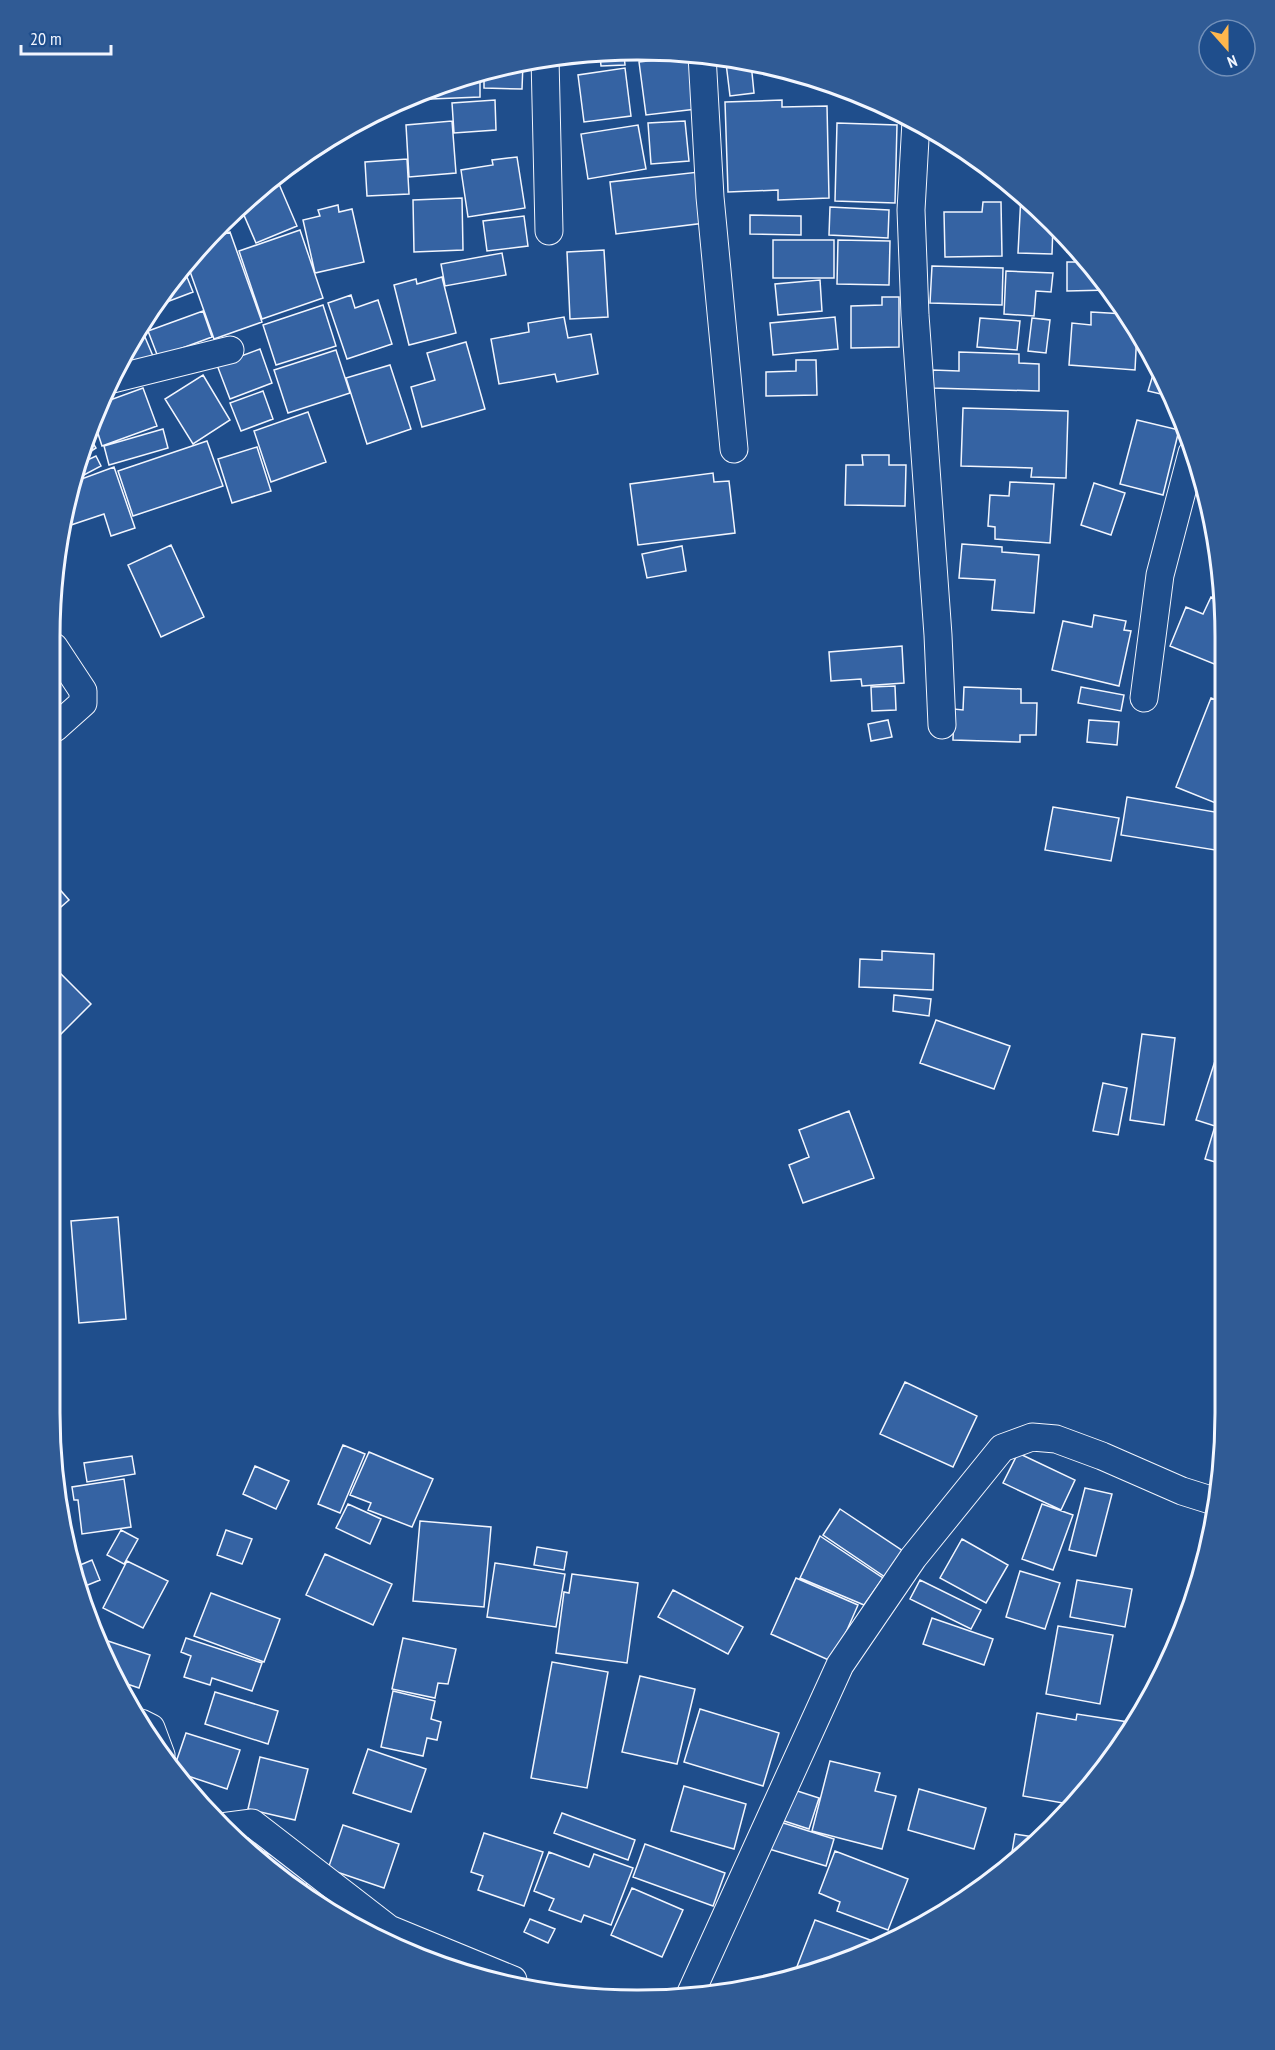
<svg xmlns="http://www.w3.org/2000/svg" width="1275" height="2050" font-family="'PT Sans Narrow',sans-serif">
<style>
.building{fill:#3563a3;stroke:#f2f6ff;stroke-width:1.5}
.lines{fill:none;stroke-linecap:round;stroke-linejoin:round}
.street-casing{stroke:#f2f6ff;stroke-width:29}
.street{stroke:#1f4e8c;stroke-width:27}
.rim{fill:none;stroke:#f2f6ff;stroke-width:3}
</style>
<rect width="100%" height="100%" fill="#1f4e8c"/>
<path class="building" d="M 624,54 L 625,65 L 601,66 L 600,56 Z
M 699,55 L 705,108 L 646,115 L 639,62 Z
M 740,61 L 751,63 L 754,93 L 730,96 L 726,63 Z
M 523,63 L 522,89 L 484,88 L 484,72 Z
M 625,68 L 631,116 L 584,122 L 578,75 Z
M 480,73 L 480,97 L 431,99 L 430,89 L 448,81 Z
M 495,100 L 496,130 L 454,133 L 452,103 Z
M 782,100 L 782,107 L 827,106 L 829,198 L 778,200 L 778,190 L 728,192 L 725,102 Z
M 452,121 L 456,173 L 409,177 L 406,125 Z
M 685,121 L 689,161 L 651,164 L 648,123 Z
M 837,123 L 897,125 L 895,203 L 835,201 Z
M 638,125 L 646,169 L 588,179 L 581,134 Z
M 517,157 L 525,208 L 468,217 L 461,170 L 493,165 L 492,160 Z
M 407,159 L 409,194 L 367,196 L 365,162 Z
M 699,172 L 705,223 L 616,234 L 610,182 Z
M 276,177 L 297,226 L 256,243 L 240,206 L 249,201 L 247,198 L 250,196 Z
M 1021,195 L 1053,225 L 1052,254 L 1018,253 Z
M 462,198 L 463,250 L 414,252 L 413,200 Z
M 983,202 L 1001,202 L 1002,256 L 945,257 L 944,212 L 982,212 Z
M 338,205 L 339,212 L 352,209 L 364,262 L 315,273 L 303,220 L 320,216 L 318,210 Z
M 830,207 L 889,210 L 888,238 L 829,235 Z
M 750,215 L 801,216 L 801,235 L 750,234 Z
M 524,216 L 528,246 L 487,251 L 483,221 Z
M 226,221 L 229,229 L 212,236 Z
M 300,230 L 323,298 L 262,319 L 239,251 Z
M 230,232 L 262,322 L 214,339 L 187,263 L 208,240 Z
M 773,240 L 834,240 L 834,278 L 773,278 Z
M 838,240 L 890,241 L 889,285 L 837,284 Z
M 1069,240 L 1080,250 L 1083,255 L 1067,252 Z
M 604,250 L 608,317 L 570,319 L 567,252 Z
M 502,253 L 506,275 L 445,286 L 441,264 Z
M 1067,262 L 1088,262 L 1109,290 L 1067,291 Z
M 932,266 L 1003,268 L 1002,305 L 930,303 Z
M 183,267 L 193,292 L 156,306 L 171,280 Z
M 1006,271 L 1053,273 L 1051,292 L 1036,291 L 1034,316 L 1004,314 Z
M 442,277 L 456,333 L 409,345 L 394,285 L 416,279 L 417,284 Z
M 820,280 L 822,311 L 778,315 L 775,284 Z
M 351,295 L 355,308 L 378,300 L 392,344 L 347,359 L 328,303 Z
M 882,297 L 899,297 L 899,347 L 851,348 L 851,306 L 882,305 Z
M 323,305 L 336,346 L 276,365 L 263,325 Z
M 203,311 L 212,337 L 158,357 L 148,331 Z
M 1091,312 L 1125,314 L 1126,323 L 1132,324 L 1137,331 L 1135,370 L 1069,365 L 1072,323 L 1091,325 Z
M 564,317 L 568,338 L 591,334 L 598,374 L 557,382 L 555,374 L 499,384 L 491,339 L 529,332 L 528,323 Z
M 835,317 L 838,349 L 773,355 L 770,323 Z
M 980,318 L 1020,321 L 1017,350 L 977,347 Z
M 1032,318 L 1050,320 L 1046,353 L 1028,351 Z
M 142,330 L 153,356 L 119,370 Z
M 466,342 L 485,409 L 422,427 L 411,387 L 435,380 L 427,353 Z
M 260,349 L 272,383 L 230,399 L 217,365 Z
M 336,350 L 350,393 L 288,413 L 274,370 Z
M 959,352 L 1019,354 L 1019,363 L 1039,364 L 1039,391 L 932,388 L 933,370 L 959,371 Z
M 796,360 L 816,360 L 817,395 L 766,396 L 766,372 L 796,371 Z
M 390,365 L 411,429 L 367,444 L 346,378 Z
M 1156,365 L 1169,396 L 1148,391 Z
M 203,375 L 230,420 L 193,444 L 165,399 Z
M 143,388 L 157,426 L 102,446 L 93,418 L 99,404 Z
M 263,391 L 273,419 L 241,431 L 230,403 Z
M 963,408 L 1068,411 L 1066,478 L 1031,477 L 1032,468 L 961,466 Z
M 308,412 L 326,462 L 271,482 L 254,431 Z
M 1137,420 L 1179,430 L 1163,495 L 1120,484 Z
M 163,429 L 168,448 L 109,465 L 104,446 Z
M 88,435 L 96,448 L 82,457 Z
M 207,441 L 223,486 L 133,516 L 118,471 Z
M 257,447 L 271,491 L 232,503 L 218,459 Z
M 862,455 L 889,455 L 889,465 L 906,465 L 905,506 L 845,505 L 846,465 L 863,465 Z
M 96,456 L 101,466 L 84,475 L 80,467 L 81,463 Z
M 114,467 L 135,528 L 111,536 L 104,514 L 71,525 L 67,514 L 76,481 Z
M 713,473 L 714,482 L 729,481 L 735,533 L 638,545 L 630,484 Z
M 1010,482 L 1054,484 L 1050,543 L 995,539 L 995,527 L 988,526 L 990,495 L 1009,496 Z
M 1094,483 L 1125,493 L 1111,535 L 1081,525 Z
M 962,544 L 1002,547 L 1002,552 L 1039,555 L 1034,613 L 992,610 L 995,580 L 959,578 Z
M 171,545 L 204,617 L 161,637 L 128,565 Z
M 682,546 L 686,571 L 647,578 L 642,554 Z
M 1211,597 L 1224,603 L 1224,668 L 1170,646 L 1186,607 L 1203,614 Z
M 1094,615 L 1126,621 L 1124,630 L 1131,631 L 1119,686 L 1052,670 L 1063,621 L 1092,627 Z
M 902,646 L 904,683 L 862,686 L 861,679 L 831,681 L 829,652 Z
M 895,686 L 896,710 L 872,711 L 871,687 Z
M 964,687 L 1021,689 L 1021,703 L 1037,703 L 1036,735 L 1020,735 L 1020,742 L 953,740 L 954,709 L 963,710 Z
M 1081,687 L 1124,695 L 1121,711 L 1078,703 Z
M 1211,698 L 1224,703 L 1223,806 L 1176,787 Z
M 888,720 L 892,737 L 871,741 L 868,724 Z
M 1089,720 L 1119,722 L 1117,745 L 1087,742 Z
M 1127,797 L 1221,813 L 1215,850 L 1121,835 Z
M 1053,807 L 1119,818 L 1111,861 L 1045,850 Z
M 55,884 L 69,900 L 55,912 Z
M 882,951 L 934,954 L 933,990 L 859,987 L 860,959 L 882,960 Z
M 55,968 L 91,1004 L 56,1039 L 55,1038 Z
M 894,995 L 931,999 L 929,1016 L 893,1011 Z
M 936,1020 L 1010,1046 L 994,1089 L 920,1063 Z
M 1142,1034 L 1175,1038 L 1164,1125 L 1130,1120 Z
M 1215,1061 L 1222,1063 L 1222,1164 L 1205,1159 L 1215,1126 L 1196,1120 Z
M 1103,1083 L 1127,1088 L 1118,1135 L 1093,1131 Z
M 849,1111 L 874,1178 L 803,1203 L 789,1165 L 809,1157 L 799,1130 Z
M 118,1217 L 126,1319 L 79,1323 L 71,1221 Z
M 905,1382 L 977,1416 L 953,1467 L 880,1434 Z
M 343,1445 L 365,1454 L 340,1513 L 318,1504 Z
M 369,1452 L 433,1479 L 412,1527 L 368,1510 L 371,1503 L 350,1495 Z
M 1018,1453 L 1075,1480 L 1061,1510 L 1003,1483 Z
M 132,1456 L 135,1474 L 87,1482 L 84,1463 Z
M 255,1466 L 289,1481 L 276,1509 L 243,1494 Z
M 124,1479 L 131,1527 L 82,1534 L 78,1500 L 74,1500 L 72,1487 Z
M 1085,1488 L 1112,1494 L 1096,1556 L 1069,1550 Z
M 57,1500 L 71,1542 L 67,1543 Z
M 348,1504 L 381,1519 L 370,1544 L 336,1528 Z
M 1042,1504 L 1073,1515 L 1053,1570 L 1022,1559 Z
M 840,1509 L 903,1551 L 885,1577 L 823,1535 Z
M 420,1521 L 491,1527 L 484,1607 L 413,1601 Z
M 121,1530 L 138,1539 L 124,1564 L 107,1555 Z
M 226,1530 L 252,1539 L 242,1564 L 217,1555 Z
M 820,1536 L 883,1578 L 864,1605 L 800,1578 Z
M 962,1539 L 1008,1565 L 986,1603 L 940,1578 Z
M 537,1547 L 567,1552 L 564,1570 L 534,1565 Z
M 325,1554 L 392,1584 L 373,1625 L 306,1595 Z
M 92,1560 L 100,1580 L 78,1589 L 73,1568 Z
M 127,1561 L 168,1581 L 143,1628 L 103,1608 Z
M 495,1563 L 565,1574 L 556,1627 L 487,1617 Z
M 1020,1571 L 1060,1583 L 1045,1629 L 1006,1617 Z
M 572,1574 L 638,1583 L 627,1663 L 556,1653 L 564,1592 L 569,1593 Z
M 796,1578 L 858,1605 L 833,1662 L 771,1634 Z
M 920,1580 L 981,1610 L 971,1629 L 910,1599 Z
M 1077,1580 L 1132,1589 L 1125,1627 L 1070,1617 Z
M 673,1590 L 743,1627 L 728,1654 L 658,1617 Z
M 211,1593 L 280,1619 L 264,1662 L 194,1636 Z
M 932,1618 L 993,1639 L 984,1665 L 923,1644 Z
M 1058,1626 L 1113,1635 L 1100,1704 L 1046,1694 Z
M 96,1637 L 150,1655 L 139,1688 L 115,1680 Z
M 186,1638 L 262,1663 L 252,1691 L 212,1678 L 210,1685 L 184,1677 L 191,1656 L 181,1652 Z
M 403,1638 L 456,1649 L 448,1684 L 438,1683 L 435,1698 L 392,1689 Z
M 552,1662 L 608,1672 L 587,1788 L 531,1778 Z
M 640,1676 L 695,1689 L 677,1764 L 622,1752 Z
M 393,1691 L 435,1701 L 431,1719 L 441,1722 L 437,1740 L 427,1738 L 423,1756 L 381,1747 Z
M 215,1692 L 278,1711 L 268,1744 L 205,1724 Z
M 700,1709 L 779,1733 L 763,1786 L 684,1762 Z
M 1037,1713 L 1076,1720 L 1077,1714 L 1128,1722 L 1127,1731 L 1104,1770 L 1074,1805 L 1023,1796 Z
M 186,1733 L 240,1750 L 227,1789 L 173,1771 Z
M 368,1749 L 426,1769 L 411,1812 L 353,1793 Z
M 260,1757 L 308,1769 L 295,1820 L 248,1809 Z
M 830,1761 L 880,1773 L 875,1791 L 896,1796 L 882,1849 L 812,1831 Z
M 684,1786 L 746,1804 L 734,1849 L 671,1831 Z
M 788,1788 L 819,1798 L 809,1829 L 778,1819 Z
M 919,1789 L 986,1808 L 974,1849 L 908,1830 Z
M 562,1813 L 635,1840 L 628,1860 L 554,1833 Z
M 777,1821 L 834,1839 L 826,1866 L 769,1849 Z
M 343,1825 L 399,1844 L 384,1888 L 328,1869 Z
M 484,1833 L 543,1852 L 524,1906 L 478,1890 L 483,1876 L 471,1872 Z
M 1015,1834 L 1041,1838 L 1010,1864 Z
M 242,1842 L 312,1873 L 302,1894 L 241,1844 Z
M 645,1844 L 725,1873 L 713,1906 L 633,1877 Z
M 835,1851 L 908,1879 L 888,1930 L 837,1911 L 840,1902 L 819,1893 Z
M 549,1852 L 589,1867 L 594,1854 L 633,1868 L 611,1925 L 584,1915 L 581,1922 L 549,1910 L 554,1899 L 534,1891 Z
M 632,1888 L 683,1910 L 662,1957 L 611,1935 Z
M 530,1919 L 555,1929 L 548,1943 L 524,1932 Z
M 815,1920 L 873,1941 L 871,1947 L 826,1969 L 808,1974 L 796,1969 Z"/>
<g class="lines">
<g class="street-casing">
<path id="street" d="M 702,55 L 710,197 L 734,449
M 545,58 L 549,231
M 916,121 L 911,210 L 915,315 L 938,635 L 942,725
M 113,379 L 230,350
M 54,647 L 83,691 L 83,703 L 55,728
M 1144,698 L 1160,575 L 1192,453
M 141,1723 L 151,1728 L 161,1755
M 221,1827 L 252,1823 L 389,1929 L 513,1980
M 689,1997 L 840,1665 L 913,1558 L 1002,1448 L 1032,1437 L 1056,1439 L 1102,1456 L 1182,1491 L 1217,1502"/>
</g>
<use href="#street" class="street"/>
</g>
<path d="M0 0H1275V2050H0ZM637 60H638A577 577 0 0 1 1215 637V1413A577 577 0 0 1 638 1990H637A577 577 0 0 1 60 1413V637A577 577 0 0 1 637 60Z" fill="#305b95" fill-rule="evenodd"/>
<path class="rim" d="M637 60H638A577 577 0 0 1 1215 637V1413A577 577 0 0 1 638 1990H637A577 577 0 0 1 60 1413V637A577 577 0 0 1 637 60Z"/>
<g transform="translate(1227 48) rotate(159)"><circle r="28" fill="#1f4e8c" stroke="#7391ba" stroke-width="1.5"/>
<path d="M0-4.5L10 22L0 15L-10 22Z" fill="#ffb74d"/>
<text y="-9" font-size="16" font-weight="bold" text-anchor="middle" fill="#f2f6ff">N</text>
</g>
<path d="M21 45v9h90v-9" fill="none" stroke="#f2f6ff" stroke-width="3"/>
<text x="30" y="45" font-size="18" fill="#f2f6ff" stroke="#1f4e8c" stroke-width="4.5" paint-order="stroke">20 m</text>
</svg>
